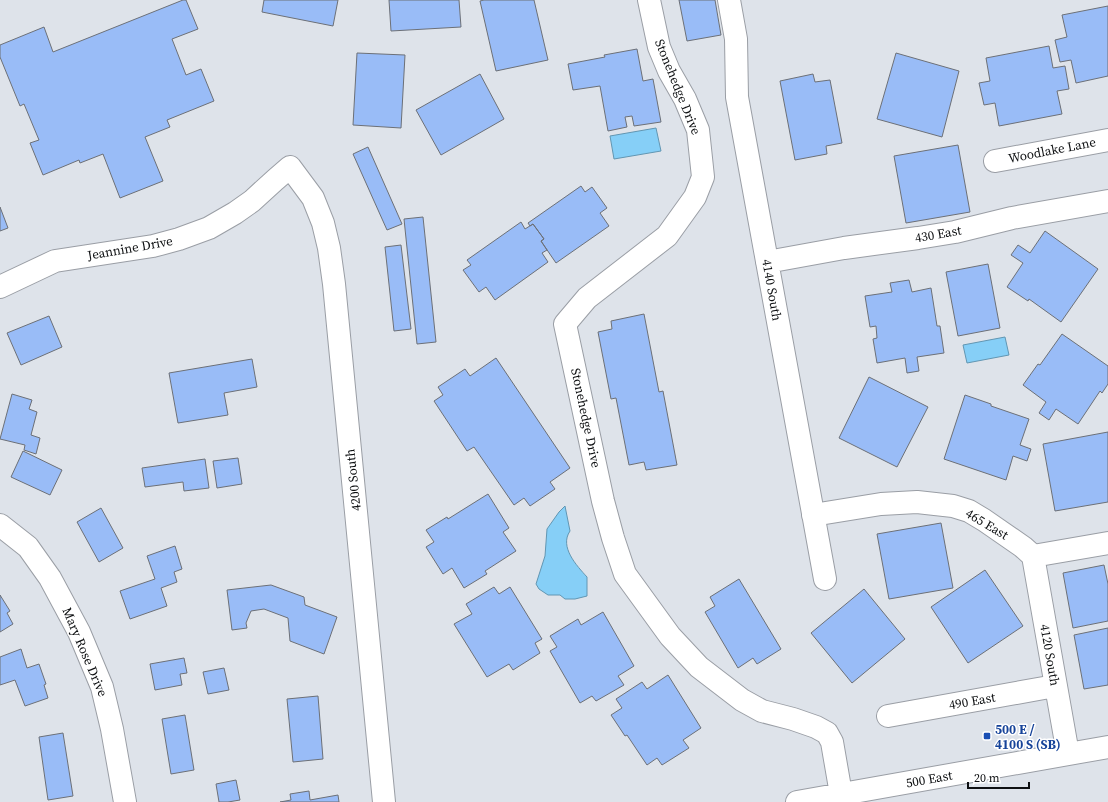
<svg xmlns="http://www.w3.org/2000/svg" width="1108" height="802" font-family="'Source Serif 4',serif">
<style>
.water{fill:#86cff7;stroke:#6296b2}
.building{fill:#99bcf7;stroke:#6c7077}
.lines{fill:none;stroke-linecap:round;stroke-linejoin:round}
.minor-casing{stroke:#9a9ea5;stroke-width:24}
.minor{stroke:#fff;stroke-width:22}
.transit-dot{fill:#1a4fb4;stroke:#fff;stroke-width:1.5}
.labels{text-anchor:middle;dominant-baseline:central;stroke-width:3;stroke-linejoin:round;paint-order:stroke}
.street-label{font-size:13px;fill:#0e1012;stroke:#fff}
.transit-label{font-size:13px;font-weight:bold;fill:#164399;stroke:#fff;text-anchor:start}
</style>
<rect width="100%" height="100%" fill="#dee3ea"/>
<path class="water" d="M 656,128 L 661,151 L 614,159 L 610,136 Z
M 1005,337 L 1009,355 L 967,363 L 963,345 Z
M 565,506 L 570,531 C 559,547 577,566 587,577 L 587,596 L 575,599 L 565,599 L 560,595 L 548,595 L 539,589 L 536,584 L 545,556 L 547,529 L 559,512 Z"/>
<path class="building" d="M 183,0 L 186,0 L 198,29 L 172,39 L 186,75 L 201,69 L 214,101 L 167,120 L 170,127 L 145,137 L 163,181 L 120,198 L 103,154 L 80,163 L 79,160 L 43,175 L 30,143 L 39,140 L 24,104 L 20,106 L 0,57 L 0,45 L 44,27 L 53,52 Z
M 264,0 L 338,0 L 333,26 L 262,12 Z
M 389,0 L 459,0 L 461,27 L 391,31 Z
M 484,0 L 534,0 L 548,60 L 496,71 L 480,1 Z
M 679,0 L 715,0 L 721,35 L 687,41 Z
M 1108,6 L 1108,76 L 1076,83 L 1071,60 L 1060,62 L 1055,40 L 1067,37 L 1062,15 Z
M 1049,46 L 1053,68 L 1065,66 L 1069,89 L 1057,91 L 1062,114 L 999,126 L 995,103 L 984,105 L 979,83 L 990,81 L 986,58 Z
M 637,49 L 643,81 L 653,79 L 661,122 L 634,126 L 632,116 L 625,117 L 627,127 L 608,131 L 600,86 L 573,90 L 568,64 L 605,57 L 604,55 Z
M 357,53 L 405,55 L 401,128 L 353,125 Z
M 896,53 L 959,71 L 942,137 L 877,119 Z
M 480,74 L 504,119 L 441,155 L 416,110 Z
M 813,74 L 815,82 L 830,80 L 842,143 L 826,146 L 827,154 L 795,160 L 780,81 Z
M 958,145 L 970,212 L 906,223 L 894,156 Z
M 368,147 L 402,224 L 387,230 L 353,154 Z
M 581,186 L 585,192 L 592,187 L 607,208 L 600,213 L 609,226 L 556,263 L 541,241 L 544,239 L 533,224 L 530,226 L 528,223 Z
M 0,207 L 8,228 L 0,231 Z
M 423,217 L 436,342 L 417,344 L 404,219 Z
M 521,222 L 525,229 L 533,224 L 544,239 L 541,241 L 547,250 L 542,253 L 548,262 L 495,300 L 486,287 L 479,292 L 463,270 L 471,265 L 467,260 Z
M 1045,231 L 1098,269 L 1061,322 L 1029,299 L 1028,301 L 1007,287 L 1023,263 L 1011,255 L 1018,245 L 1030,253 Z
M 401,245 L 411,329 L 394,331 L 385,247 Z
M 988,264 L 1000,328 L 958,336 L 946,272 Z
M 909,280 L 912,292 L 931,288 L 937,326 L 940,326 L 944,353 L 917,357 L 919,371 L 907,373 L 905,358 L 877,363 L 873,339 L 877,338 L 876,326 L 870,327 L 865,296 L 892,292 L 890,283 Z
M 644,314 L 659,392 L 663,391 L 677,465 L 646,470 L 644,462 L 629,465 L 616,398 L 611,399 L 598,332 L 612,329 L 611,321 Z
M 49,316 L 62,347 L 21,365 L 7,333 Z
M 1062,334 L 1108,366 L 1108,384 L 1102,393 L 1100,391 L 1078,424 L 1056,409 L 1049,420 L 1039,413 L 1046,402 L 1023,385 L 1038,364 L 1040,365 Z
M 496,358 L 570,468 L 550,482 L 555,489 L 530,506 L 524,498 L 514,505 L 474,447 L 467,451 L 434,401 L 443,395 L 438,387 L 465,369 L 470,376 Z
M 252,359 L 257,387 L 224,393 L 228,415 L 178,423 L 169,373 Z
M 869,377 L 928,407 L 897,467 L 839,438 Z
M 12,394 L 32,400 L 29,409 L 37,412 L 31,435 L 40,438 L 36,454 L 24,450 L 25,445 L 0,439 Z
M 965,395 L 991,404 L 991,406 L 1029,419 L 1020,445 L 1031,449 L 1027,461 L 1013,456 L 1006,480 L 944,459 Z
M 1108,432 L 1108,502 L 1055,511 L 1043,444 Z
M 23,451 L 62,470 L 50,495 L 11,477 Z
M 238,458 L 242,484 L 217,488 L 213,461 Z
M 205,459 L 209,488 L 184,491 L 183,482 L 145,487 L 142,468 Z
M 488,494 L 509,528 L 503,532 L 516,551 L 485,571 L 487,574 L 464,588 L 452,568 L 443,574 L 426,547 L 434,542 L 426,530 L 447,517 L 448,519 Z
M 101,508 L 123,548 L 99,562 L 77,522 Z
M 941,523 L 953,588 L 889,599 L 877,534 Z
M 175,546 L 182,569 L 174,572 L 177,582 L 161,588 L 167,606 L 130,619 L 120,591 L 155,579 L 147,556 Z
M 1104,565 L 1108,584 L 1108,621 L 1073,628 L 1063,573 Z
M 985,570 L 1023,626 L 968,663 L 931,607 Z
M 739,579 L 781,649 L 757,664 L 753,658 L 738,668 L 705,612 L 715,606 L 710,597 Z
M 271,585 L 304,597 L 305,605 L 337,617 L 324,654 L 290,641 L 288,618 L 264,609 L 251,611 L 246,623 L 247,628 L 232,630 L 227,590 Z
M 494,587 L 499,594 L 510,587 L 542,639 L 535,643 L 540,653 L 513,670 L 509,664 L 487,677 L 454,624 L 472,614 L 466,604 Z
M 864,589 L 905,639 L 852,683 L 811,633 Z
M 0,595 L 10,611 L 7,613 L 13,624 L 0,632 Z
M 603,612 L 634,666 L 618,676 L 624,685 L 596,701 L 592,696 L 580,703 L 550,651 L 557,647 L 550,636 L 578,619 L 581,625 Z
M 1108,628 L 1108,685 L 1084,689 L 1074,635 Z
M 21,649 L 27,668 L 39,664 L 46,684 L 44,685 L 48,698 L 25,706 L 15,680 L 0,685 L 0,657 Z
M 184,658 L 187,673 L 180,674 L 182,685 L 155,690 L 150,664 Z
M 224,668 L 229,690 L 208,694 L 203,672 Z
M 668,675 L 701,728 L 683,740 L 689,748 L 662,765 L 657,758 L 647,765 L 627,735 L 625,736 L 611,715 L 622,708 L 616,699 L 642,682 L 647,689 Z
M 318,696 L 323,759 L 293,762 L 287,699 Z
M 185,715 L 194,770 L 171,774 L 162,719 Z
M 63,733 L 73,796 L 48,800 L 39,737 Z
M 236,780 L 240,800 L 228,802 L 219,802 L 216,784 Z
M 309,791 L 310,800 L 338,795 L 339,802 L 280,802 L 291,800 L 290,794 Z"/>
<g class="lines">
<g class="minor-casing">
<path id="minor" d="M 649,0 L 659,47 L 669,71 L 685,99 L 698,130 L 703,177 L 695,197 L 667,236 L 587,298 L 565,324 L 603,501 L 613,538 L 625,574 L 670,636 L 699,667 L 742,700 L 762,711 L 793,719 L 816,727 L 827,733 L 832,742 L 841,794
M 729,0 L 736,39 L 737,97 L 825,579
M 995,161 L 1108,140
M 767,262 L 844,248 L 918,238 L 955,232 L 1012,218 L 1108,201
M 0,287 L 55,261 L 153,246 L 179,239 L 209,228 L 235,213 L 252,201 L 275,180 L 290,167 L 313,198 L 323,223 L 329,248 L 334,284 L 384,802
M 813,515 L 881,504 L 917,502 L 953,506 L 969,511 L 984,520 L 1023,547 L 1033,556 L 1108,543
M 0,525 L 28,547 L 50,578 L 79,632 L 102,687 L 112,729 L 125,802
M 1033,556 L 1068,754
M 888,716 L 1055,686
M 797,802 L 1108,747"/>
</g>
<use href="#minor" class="minor"/>
</g>
<rect class="transit-dot" x="983" y="732" width="8" height="8" rx="2"/>
<g class="labels">
<g class="street-label">
<text transform="translate(678 87) rotate(68)">Stonehedge Drive</text>
<text transform="translate(1052 150) rotate(-11)">Woodlake Lane</text>
<text transform="translate(938 234) rotate(-10)">430 East</text>
<text transform="translate(130 248) rotate(-10)">Jeannine Drive</text>
<text transform="translate(772 290) rotate(80)">4140 South</text>
<text transform="translate(586 418) rotate(78)">Stonehedge Drive</text>
<text transform="translate(353 480) rotate(-96)">4200 South</text>
<text transform="translate(987 524) rotate(31)">465 East</text>
<text transform="translate(85 652) rotate(67)">Mary Rose Drive</text>
<text transform="translate(1050 655) rotate(80)">4120 South</text>
<text transform="translate(972 701) rotate(-10)">490 East</text>
<text transform="translate(929 779) rotate(-10)">500 East</text>
</g>
<g class="transit-label">
<text x="995" y="729">500 E /<tspan x="995" dy="15">4100 S (SB)</tspan></text>
</g>
</g>
<path d="M968 782v6h61v-6" fill="none" stroke="#0e1012" stroke-width="2"/>
<text x="974" y="782" font-size="12" fill="#0e1012" stroke="#ffffff" stroke-width="3" paint-order="stroke">20 m</text>
</svg>
